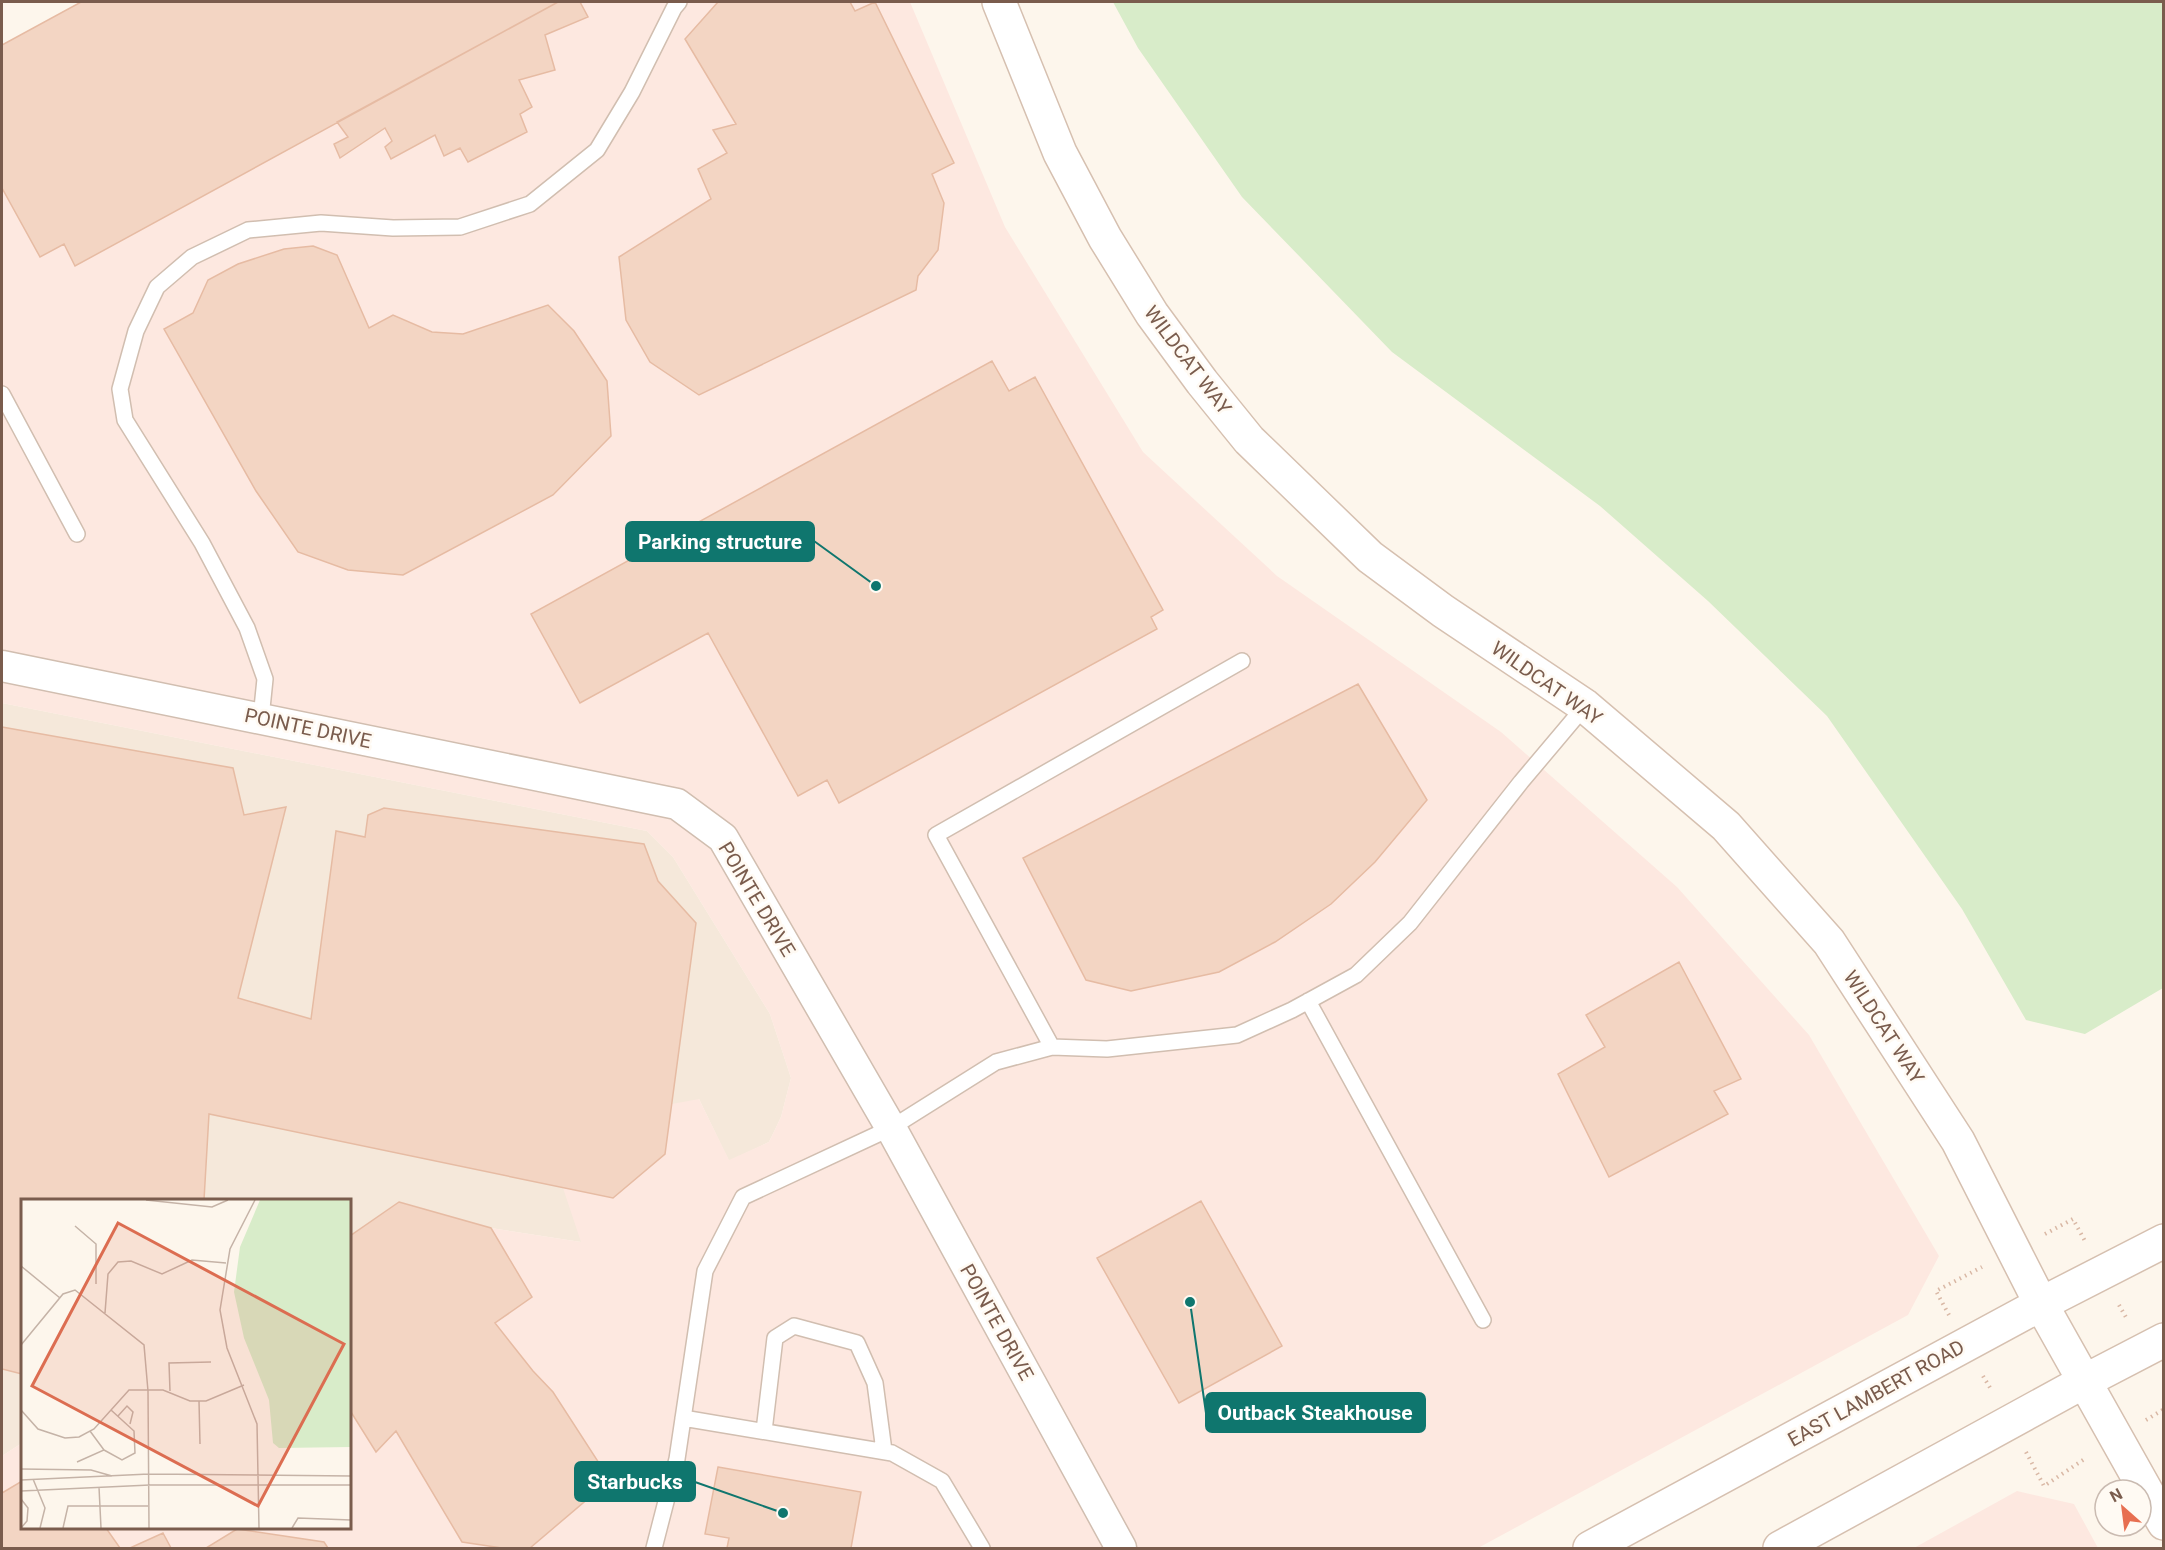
<svg xmlns="http://www.w3.org/2000/svg" width="2165" height="1550" font-family="Roboto,sans-serif">
<style>
.residential{fill:#f5e8da}
.commercial{fill:#fde8e0}
.green{fill:#d8ecc9}
.building{fill:#f3d5c3;stroke:#e6bba3;stroke-width:1.5}
.lines{fill:none;stroke-linecap:round;stroke-linejoin:round}
.lane-casing{stroke:#d1beb0;stroke-width:18}
.street-casing{stroke:#d1beb0;stroke-width:33}
.secondary-casing{stroke:#d6c0b0;stroke-width:36}
.path{stroke:#d9b8a5;stroke-width:4;stroke-dasharray:1.5 4.5;stroke-linecap:butt}
.lane{stroke:#fff;stroke-width:15}
.street{stroke:#fff;stroke-width:30}
.secondary{stroke:#fff;stroke-width:33}
.labels{text-anchor:middle;dominant-baseline:central;stroke-width:5;stroke-linejoin:round;paint-order:stroke}
.street-label{font-size:20px;fill:#7a5c4d;stroke:#fffaf3}
.inset-road{fill:none;stroke:#c5b3a7;stroke-width:1.5}
.view{fill:#dc6d51;fill-opacity:0.15;stroke:#dc6d51;stroke-width:3}
.inset-edge{fill:none;stroke:#7a5c4d;stroke-width:3}
.leader{fill:none;stroke:#0f766e;stroke-width:2}
.callout-dot{fill:#0f766e;stroke:#fffaf3;stroke-width:2}
.callout{fill:#0f766e;stroke:#0f766e;stroke-width:2}
.callout-label{font-size:21px;text-anchor:middle;font-weight:bold;fill:#fff}
</style>
<rect width="100%" height="100%" fill="#fdf6ec"/>
<path class="residential" d="M 2,703 L 647,831 L 673,857 L 770,1014 L 791,1078 L 781,1117 L 769,1142 L 729,1161 L 699,1099 L 665,1154 L 613,1198 L 581,1242 L 491,1228 L 400,1202 L 350,1236 L 350,1200 L 22,1200 L 22,1443 L 2,1456 Z"/>
<path class="commercial" d="M 81,2 L 910,2 L 1005,227 L 1143,452 L 1277,576 L 1501,732 L 1677,887 L 1809,1035 L 1939,1256 L 1908,1315 L 1478,1548 L 2,1548 L 2,1456 L 22,1443 L 22,1528 L 350,1528 L 350,1236 L 399,1202 L 491,1228 L 581,1242 L 563,1188 L 613,1197 L 665,1154 L 672,1104 L 699,1099 L 729,1160 L 769,1142 L 781,1117 L 791,1078 L 770,1014 L 673,857 L 647,831 L 2,703 L 2,45 Z
M 2017,1491 L 2074,1504 L 2098,1548 L 1914,1548 Z"/>
<path class="green" d="M 1113,2 L 2163,2 L 2163,988 L 2085,1034 L 2026,1020 L 1962,909 L 1827,716 L 1708,601 L 1600,506 L 1392,352 L 1242,197 L 1138,48 Z"/>
<path class="building" d="M 81,2 L 558,2 L 75,266 L 64,244 L 40,257 L 2,188 L 2,45 Z
M 558,2 L 580,2 L 588,17 L 545,35 L 555,70 L 519,80 L 532,107 L 520,114 L 527,132 L 468,162 L 460,148 L 444,156 L 435,135 L 391,159 L 385,147 L 392,141 L 385,128 L 340,158 L 334,144 L 348,137 L 337,122 Z
M 718,2 L 850,2 L 855,11 L 875,2 L 954,163 L 932,174 L 944,203 L 938,250 L 918,276 L 916,290 L 699,395 L 650,362 L 626,320 L 619,257 L 711,199 L 698,169 L 727,153 L 713,130 L 736,124 L 685,39 Z
M 313,246 L 337,255 L 369,328 L 393,315 L 432,332 L 463,334 L 548,305 L 574,331 L 607,381 L 611,436 L 553,495 L 403,575 L 348,570 L 298,552 L 256,491 L 164,329 L 193,313 L 208,280 L 238,264 L 284,249 Z
M 992,361 L 1009,391 L 1035,377 L 1163,610 L 1151,617 L 1157,629 L 839,803 L 827,780 L 798,796 L 708,633 L 580,703 L 531,614 Z
M 1358,684 L 1427,800 L 1375,862 L 1331,904 L 1275,942 L 1219,972 L 1131,991 L 1086,980 L 1023,858 Z
M 2,727 L 233,768 L 244,815 L 286,807 L 238,998 L 311,1019 L 336,831 L 365,837 L 368,815 L 384,808 L 644,844 L 658,881 L 696,923 L 665,1154 L 613,1198 L 209,1114 L 204,1200 L 22,1200 L 22,1374 L 2,1369 Z
M 1679,962 L 1741,1079 L 1714,1091 L 1728,1114 L 1609,1177 L 1558,1074 L 1605,1047 L 1586,1015 Z
M 1201,1201 L 1282,1346 L 1179,1403 L 1097,1258 Z
M 399,1202 L 491,1228 L 532,1297 L 495,1323 L 533,1371 L 553,1392 L 610,1480 L 530,1548 L 502,1548 L 462,1542 L 396,1431 L 376,1452 L 351,1412 L 350,1413 L 350,1236 Z
M 718,1467 L 861,1492 L 851,1548 L 727,1548 L 729,1538 L 705,1534 Z
M 22,1481 L 22,1528 L 106,1528 L 120,1548 L 2,1548 L 2,1493 Z
M 237,1529 L 324,1542 L 328,1548 L 206,1548 Z
M 163,1533 L 171,1548 L 130,1548 Z"/>
<g class="lines">
<g class="lane-casing">
<path id="lane" d="M 2,394 L 77,534
M 261,718 L 265,679 L 247,628 L 202,543 L 125,420 L 120,389 L 136,331 L 157,287 L 192,257 L 248,230 L 321,223 L 393,228 L 460,227 L 530,204 L 597,150 L 632,92 L 674,8 L 679,2
M 1308,1001 L 1483,1320
M 1052,1047 L 936,835 L 1242,661
M 683,1418 L 892,1453 L 942,1481 L 982,1548
M 764,1431 L 775,1338 L 794,1326 L 857,1343 L 875,1383 L 884,1451
M 654,1548 L 677,1459 L 705,1271 L 743,1197 L 891,1128 L 996,1062 L 1052,1047 L 1107,1049 L 1237,1035 L 1292,1010 L 1356,975 L 1410,923 L 1521,782 L 1585,706"/>
</g>
<g class="street-casing">
<path id="street" d="M 2,666 L 677,804 L 723,838 L 891,1128 L 1121,1548"/>
</g>
<g class="secondary-casing">
<path id="secondary" d="M 999,2 L 1060,153 L 1105,238 L 1152,314 L 1202,382 L 1249,440 L 1370,557 L 1443,611 L 1585,706 L 1726,826 L 1829,942 L 1958,1141 L 2041,1304 L 2164,1523
M 1590,1548 L 2041,1304 L 2164,1241
M 1780,1548 L 2085,1381 L 2164,1340"/>
</g>
<path class="path" d="M 2045,1234 L 2073,1219 L 2086,1243
M 2119,1305 L 2127,1319
M 1949,1315 L 1936,1291 L 1982,1267
M 1983,1376 L 1992,1391
M 2146,1420 L 2164,1409
M 2026,1452 L 2044,1486 L 2086,1458"/>
<use href="#lane" class="lane"/>
<use href="#street" class="street"/>
<use href="#secondary" class="secondary"/>
</g>
<g class="labels">
<g class="street-label">
<text transform="translate(1188 360) rotate(53)">WILDCAT WAY</text>
<text transform="translate(1547 683) rotate(35)">WILDCAT WAY</text>
<text transform="translate(308 728) rotate(12)">POINTE DRIVE</text>
<text transform="translate(757 899) rotate(59)">POINTE DRIVE</text>
<text transform="translate(1884 1027) rotate(57)">WILDCAT WAY</text>
<text transform="translate(997 1322) rotate(61)">POINTE DRIVE</text>
<text transform="translate(1876 1393) rotate(-29)">EAST LAMBERT ROAD</text>
</g>
</g>
<g transform="translate(21 1199)">
<rect width="330" height="330" fill="#fdf6ec"/>
<path d="M 239,1 L 330,1 L 330,248 L 258,249 L 252,244 L 248,201 L 223,139 L 213,93 L 219,48 Z" fill="#d8ecc9"/>
<path class="inset-road" d="M 125,1 L 191,8 L 207,1M 234,1 L 209,50 L 199,111 L 206,149 L 236,225 L 238,329M 54,27 L 75,45 L 75,85M 0,67 L 39,99M 84,114 L 87,75 L 97,63 L 110,62 L 141,75 L 171,61 L 205,64M 0,146 L 42,95 L 54,91 L 123,146 L 127,192 L 128,329M 149,192 L 148,164 L 190,163M 178,202 L 179,245M 0,211 L 17,230 L 44,239 L 58,238 L 73,230 L 108,191 L 142,191 L 169,202 L 185,202 L 223,186M 97,217 L 106,207 L 112,213 L 109,225M 83,251 L 101,261 L 114,254 L 113,232 L 90,211M 56,263 L 83,251 L 69,232M 0,270 L 70,271 L 91,277M 12,280 L 24,309 L 19,329M 0,281 L 128,275 L 330,277M 78,288 L 80,329M 0,292 L 129,286 L 330,286M 0,300 L 7,309 L 6,322 L 0,329M 42,329 L 47,307 L 127,307M 271,329 L 277,319 L 330,321"/>
<path class="view" d="M 97,24 L 323,145 L 237,307 L 11,187 Z"/>
<rect width="330" height="330" class="inset-edge"/>
</g>
<path class="leader" d="M876 586L814 541M1190 1302L1206 1413M783 1513L695 1482"/>
<g class="callout-dot">
<circle cx="876" cy="586" r="6"/>
<circle cx="1190" cy="1302" r="6"/>
<circle cx="783" cy="1513" r="6"/>
</g>
<g class="callout">
<rect x="626" y="522" width="188" height="39" rx="6"/>
<rect x="1206" y="1393" width="219" height="39" rx="6"/>
<rect x="575" y="1462" width="120" height="39" rx="6"/>
</g>
<g class="callout-label">
<text x="720" y="549">Parking structure</text>
<text x="1315" y="1420">Outback Steakhouse</text>
<text x="635" y="1489">Starbucks</text>
</g>
<rect width="2165" height="1550" fill="none" stroke="#7a5c4d" stroke-width="6"/>
<g transform="translate(2123 1508) rotate(332)"><circle r="28" fill="#fffaf3" stroke="#cabbb1" stroke-width="1.5"/>
<path d="M0-4.5L10 22L0 15L-10 22Z" fill="#e76f51"/>
<text y="-9" font-size="16" font-weight="bold" text-anchor="middle" fill="#7a5c4d">N</text>
</g>
</svg>
